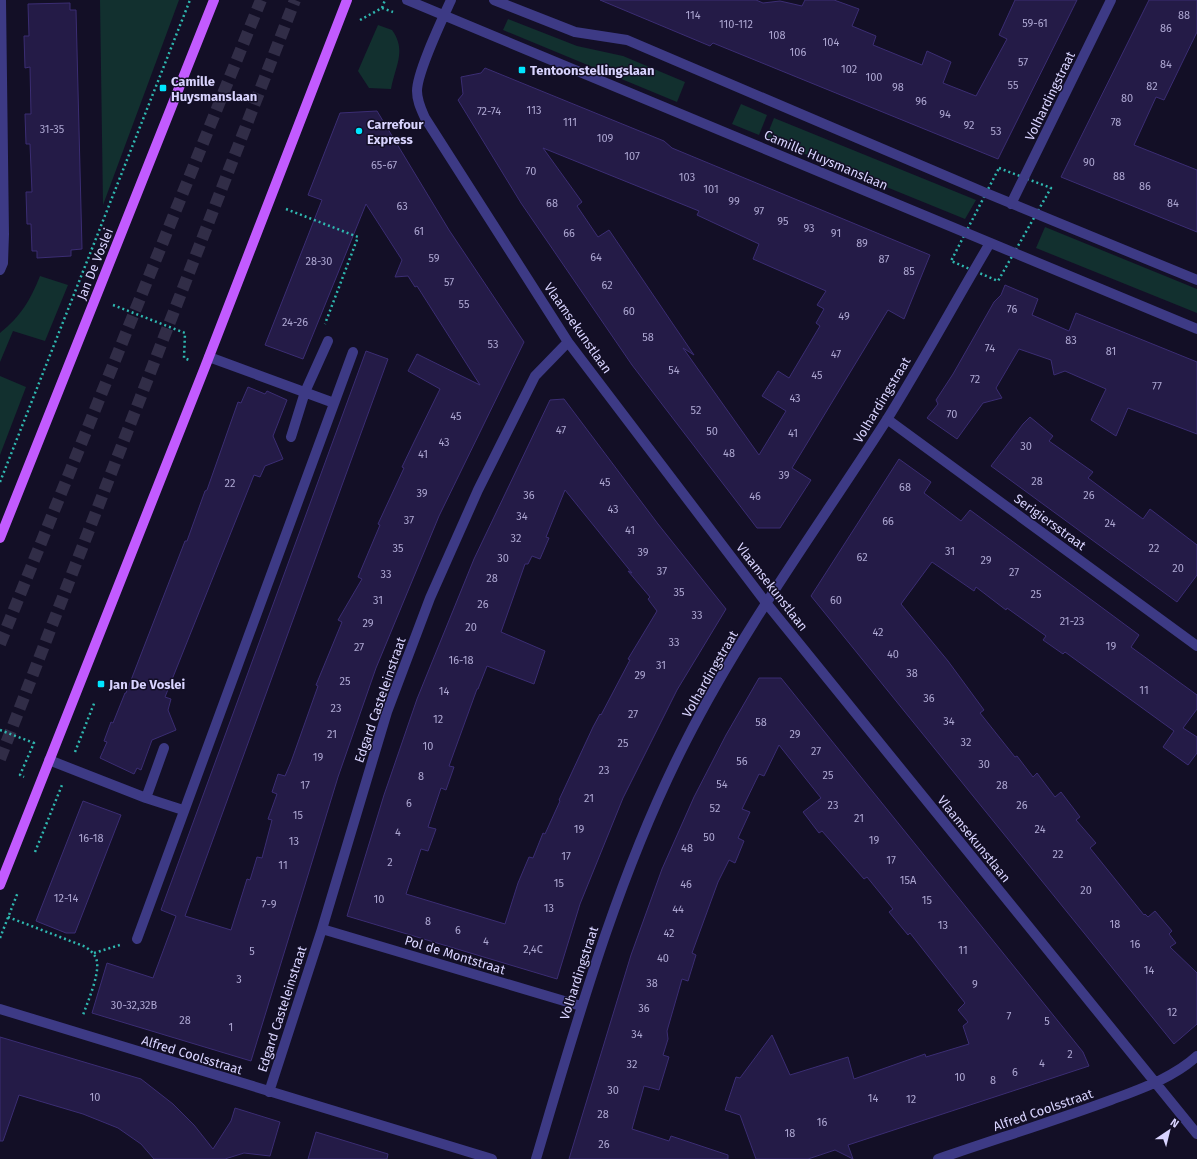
<svg xmlns="http://www.w3.org/2000/svg" width="1197" height="1159" font-family="'Fira Sans',sans-serif">
<style>
.green{fill:#12302f}
.building{fill:#241b47;stroke:#3b2d73;fill-rule:evenodd}
.lines{fill:none;stroke-linecap:round;stroke-linejoin:round}
.highway-tunnel{stroke:#312d47;stroke-width:12;stroke-dasharray:12 6;stroke-linecap:butt}
.path{stroke:#2fb8b0;stroke-width:2.5;stroke-dasharray:2 3;stroke-linecap:butt}
.minor{stroke:#3d3a85;stroke-width:10}
.major{stroke:#c25bff;stroke-width:10}
.poi-dot{fill:#00e5ff;stroke:#130f26;stroke-width:1.5}
.labels{text-anchor:middle;dominant-baseline:central;stroke-width:3;stroke-linejoin:round;paint-order:stroke}
.number-label{font-size:11px;fill:#aca6d1}
.poi-label{font-size:13px;font-weight:bold;fill:#d9d4ff;stroke:#130f26;text-anchor:start}
.street-label{font-size:13px;fill:#d9d4ff;stroke:#130f26}
</style>
<rect width="100%" height="100%" fill="#130f26"/>
<path class="green" d="M 100,0 L 179,0 L 103,205 Z
M 508,19 L 577,46 L 623,56 L 685,82 L 677,102 L 503,30 Z
M 378,25 L 392,30 C 407,51 395,66 391,89 L 369,88 L 358,71 Z
M 741,104 L 767,115 L 759,135 L 732,124 Z
M 774,118 L 976,200 L 965,219 L 766,138 Z
M 1045,227 L 1197,289 L 1197,313 L 1036,248 Z
M 40,276 L 68,285 L 45,341 L 13,331 L 0,362 L 0,333 C 21,316 30,301 40,276 Z
M 0,376 L 26,387 L 0,455 Z"/>
<path class="building" d="M 600,0 L 756,0 L 763,3 L 780,1 L 802,6 L 805,0 L 834,0 L 859,9 L 852,26 L 876,36 L 873,45 L 922,65 L 927,51 L 951,62 L 943,83 L 976,96 L 1007,39 L 999,35 L 1015,0 L 1077,0 L 998,159 L 713,43 L 710,46 Z
M 1149,0 L 1197,0 L 1197,32 L 1164,100 L 1156,97 L 1134,145 L 1197,170 L 1197,232 L 1061,177 Z
M 70,3 L 70,10 L 76,10 L 82,249 L 71,250 L 71,256 L 37,258 L 37,251 L 32,251 L 31,224 L 27,224 L 26,192 L 32,192 L 30,144 L 26,144 L 25,114 L 31,114 L 30,67 L 25,68 L 24,36 L 29,36 L 28,4 Z
M 485,68 L 664,141 L 672,148 L 930,255 L 904,319 L 888,310 L 792,468 L 811,480 L 780,528 L 757,528 L 632,365 L 521,203 L 458,100 L 463,94 L 461,77 L 481,73 ZM 543,148 L 699,211 L 697,215 L 759,244 L 753,259 L 826,291 L 817,305 L 824,309 L 816,323 L 820,326 L 789,378 L 778,371 L 762,396 L 786,411 L 759,455 L 683,348 L 694,355 L 609,230 L 598,237 L 577,206 L 582,202 Z
M 377,111 L 449,230 L 524,342 L 439,516 L 376,668 L 338,777 L 251,1061 L 92,1013 L 107,963 L 153,978 L 176,916 L 161,910 L 366,351 L 388,359 L 185,916 L 231,930 L 247,879 L 250,880 L 257,857 L 262,858 L 272,820 L 268,819 L 277,794 L 272,792 L 278,774 L 285,776 L 291,762 L 318,686 L 316,685 L 342,622 L 338,620 L 362,579 L 358,577 L 380,525 L 378,524 L 404,468 L 402,467 L 414,442 L 440,389 L 408,371 L 417,354 L 480,385 L 417,286 L 415,287 L 408,276 L 395,277 L 402,260 L 366,204 L 303,359 L 265,345 L 322,200 L 308,195 L 340,113 Z
M 1005,285 L 1038,299 L 1032,315 L 1069,331 L 1076,313 L 1197,362 L 1197,434 L 1128,408 L 1116,436 L 1091,420 L 1106,389 L 1065,371 L 1054,375 L 1051,360 L 1019,349 L 996,388 L 1002,398 L 983,403 L 957,439 L 927,418 L 938,404 L 936,400 L 953,374 L 994,302 L 1001,295 Z
M 248,387 L 265,394 L 267,391 L 287,400 L 273,436 L 283,459 L 265,466 L 260,477 L 254,475 L 165,697 L 171,699 L 168,710 L 176,730 L 152,740 L 141,770 L 137,768 L 134,774 L 100,758 L 107,742 L 104,741 L 111,722 L 113,723 L 125,693 L 126,693 L 185,541 L 187,541 L 205,491 L 207,490 L 238,402 L 241,403 Z
M 564,399 L 658,524 L 726,609 L 677,690 L 623,798 L 580,904 L 557,979 L 347,916 L 384,795 L 417,699 L 474,559 L 550,400 ZM 565,490 L 632,573 L 628,571 L 650,597 L 648,599 L 657,611 L 631,654 L 628,659 L 630,660 L 601,715 L 600,714 L 593,727 L 559,800 L 560,801 L 545,834 L 543,833 L 533,858 L 529,857 L 518,883 L 505,924 L 406,894 L 421,849 L 428,851 L 436,829 L 428,827 L 441,788 L 446,790 L 454,767 L 449,766 L 477,689 L 478,689 L 487,666 L 534,684 L 545,651 L 501,632 L 525,564 L 528,564 L 532,556 L 540,559 L 549,538 L 546,537 Z
M 1030,417 L 1053,436 L 1049,441 L 1093,472 L 1088,478 L 1143,519 L 1150,509 L 1197,545 L 1197,575 L 1177,602 L 991,466 L 1023,424 Z
M 899,459 L 931,482 L 924,493 L 961,521 L 970,510 L 1139,635 L 1131,647 L 1197,695 L 1197,709 L 1183,728 L 1197,737 L 1197,753 L 1188,765 L 1163,747 L 1174,731 L 1065,652 L 1063,654 L 1043,640 L 1046,636 L 1007,608 L 1006,610 L 976,587 L 974,591 L 932,562 L 901,604 L 948,661 L 984,710 L 980,713 L 1015,757 L 1017,756 L 1033,777 L 1037,773 L 1055,797 L 1061,792 L 1080,817 L 1076,820 L 1096,843 L 1090,848 L 1144,915 L 1145,914 L 1148,917 L 1155,911 L 1172,931 L 1169,934 L 1176,943 L 1170,947 L 1197,973 L 1197,1024 L 1174,1044 L 811,596 Z
M 759,678 L 781,678 L 1083,1052 L 1089,1066 L 848,1145 L 853,1159 L 835,1150 L 808,1159 L 756,1159 L 740,1115 L 725,1110 L 736,1077 L 740,1078 L 772,1035 L 790,1075 L 848,1057 L 854,1079 L 925,1054 L 926,1057 L 969,1044 L 963,1026 L 968,1022 L 958,1010 L 965,1003 L 910,933 L 908,935 L 889,912 L 893,909 L 867,877 L 864,879 L 822,831 L 819,833 L 803,812 L 821,798 L 779,745 L 764,776 L 759,774 L 742,809 L 750,812 L 738,838 L 744,841 L 735,863 L 729,860 L 718,882 L 692,953 L 696,955 L 688,981 L 682,979 L 667,1031 L 668,1039 L 663,1055 L 669,1057 L 659,1090 L 644,1086 L 632,1129 L 669,1141 L 671,1136 L 728,1155 L 728,1159 L 569,1159 L 631,955 L 662,869 L 694,797 L 726,735 Z
M 83,801 L 121,815 L 75,933 L 66,933 L 36,921 Z
M 0,1037 L 141,1079 L 173,1104 L 194,1125 L 213,1149 L 231,1121 L 235,1108 L 280,1122 L 270,1156 L 244,1153 L 225,1159 L 154,1159 L 141,1144 L 118,1128 L 83,1114 L 19,1095 L 3,1141 L 0,1141 Z
M 316,1132 L 388,1154 L 387,1159 L 308,1159 Z"/>
<g class="lines">
<path class="highway-tunnel" d="M 0,644 L 261,0
M 0,759 L 295,0"/>
<path class="path" d="M 382,8 L 393,12
M 360,20 L 382,8 L 385,0
M 999,168 L 1051,188 L 998,281 L 951,261 Z
M 286,209 L 358,237 L 325,324
M 113,305 L 185,333 L 184,358 L 189,360
M 0,482 L 190,0
M 0,730 L 34,743 L 20,775 L 24,777
M 75,752 L 95,701
M 35,852 L 62,785
M 8,917 L 86,947 C 91,951 96,955 97,962 C 99,976 88,1001 83,1015
M 0,938 L 18,892
M 94,953 L 120,945"/>
<path class="minor" d="M 407,0 L 1197,329
M 451,0 C 442,20 417,72 417,91 C 417,101 421,109 425,118 L 568,342 L 767,604 L 1197,1134
M 494,0 L 575,32 L 627,40 L 986,193 L 1197,280
M 1011,204 L 1111,0
M 0,270 L 3,263 L 4,234 L 1,0
M 209,357 L 334,403
M 887,419 L 1197,646
M 291,437 L 305,392 L 328,341
M 49,760 L 146,798 L 183,810
M 146,798 L 164,748
M 322,929 L 581,1006
M 137,939 L 353,352
M 0,1009 L 492,1159
M 269,1092 L 322,929 L 387,712 L 430,598 L 478,490 L 535,376 L 568,342
M 536,1159 C 578,1017 618,874 686,741 C 743,629 818,527 886,421 C 922,363 955,302 990,243
M 938,1159 C 996,1139 1054,1121 1111,1100 C 1140,1089 1173,1078 1197,1056"/>
<path class="major" d="M 0,538 L 214,0
M 0,885 L 205,367 L 347,0"/>
</g>
<g class="poi-dot">
<rect x="518" y="66" width="8" height="8" rx="2"/>
<rect x="159" y="84" width="8" height="8" rx="2"/>
<circle cx="359" cy="131" r="4"/>
<rect x="97" y="680" width="8" height="8" rx="2"/>
</g>
<g class="labels">
<g class="number-label">
<text x="693" y="15">114</text>
<text x="1184" y="15">88</text>
<text x="1035" y="23">59-61</text>
<text x="736" y="24">110-112</text>
<text x="1166" y="28">86</text>
<text x="777" y="35">108</text>
<text x="831" y="42">104</text>
<text x="798" y="52">106</text>
<text x="1023" y="62">57</text>
<text x="1166" y="64">84</text>
<text x="849" y="69">102</text>
<text x="874" y="77">100</text>
<text x="1013" y="85">55</text>
<text x="1152" y="86">82</text>
<text x="898" y="87">98</text>
<text x="1127" y="98">80</text>
<text x="921" y="101">96</text>
<text x="534" y="110">113</text>
<text x="489" y="111">72-74</text>
<text x="945" y="114">94</text>
<text x="570" y="122">111</text>
<text x="1116" y="122">78</text>
<text x="969" y="125">92</text>
<text x="52" y="129">31-35</text>
<text x="996" y="131">53</text>
<text x="605" y="138">109</text>
<text x="632" y="156">107</text>
<text x="1089" y="162">90</text>
<text x="384" y="165">65-67</text>
<text x="531" y="171">70</text>
<text x="1119" y="176">88</text>
<text x="687" y="177">103</text>
<text x="1145" y="186">86</text>
<text x="711" y="189">101</text>
<text x="734" y="201">99</text>
<text x="552" y="203">68</text>
<text x="1173" y="203">84</text>
<text x="402" y="206">63</text>
<text x="759" y="211">97</text>
<text x="783" y="221">95</text>
<text x="809" y="228">93</text>
<text x="419" y="231">61</text>
<text x="569" y="233">66</text>
<text x="836" y="233">91</text>
<text x="862" y="243">89</text>
<text x="596" y="257">64</text>
<text x="434" y="258">59</text>
<text x="884" y="259">87</text>
<text x="319" y="261">28-30</text>
<text x="909" y="271">85</text>
<text x="449" y="282">57</text>
<text x="607" y="285">62</text>
<text x="464" y="304">55</text>
<text x="1012" y="309">76</text>
<text x="629" y="311">60</text>
<text x="844" y="316">49</text>
<text x="295" y="322">24-26</text>
<text x="648" y="337">58</text>
<text x="1071" y="340">83</text>
<text x="493" y="344">53</text>
<text x="990" y="348">74</text>
<text x="1111" y="351">81</text>
<text x="836" y="354">47</text>
<text x="674" y="370">54</text>
<text x="817" y="375">45</text>
<text x="975" y="379">72</text>
<text x="1157" y="386">77</text>
<text x="795" y="398">43</text>
<text x="696" y="410">52</text>
<text x="952" y="414">70</text>
<text x="456" y="416">45</text>
<text x="561" y="430">47</text>
<text x="712" y="431">50</text>
<text x="793" y="433">41</text>
<text x="444" y="442">43</text>
<text x="1026" y="446">30</text>
<text x="729" y="453">48</text>
<text x="423" y="454">41</text>
<text x="784" y="475">39</text>
<text x="1037" y="481">28</text>
<text x="605" y="482">45</text>
<text x="230" y="483">22</text>
<text x="905" y="487">68</text>
<text x="422" y="493">39</text>
<text x="529" y="495">36</text>
<text x="1089" y="495">26</text>
<text x="755" y="496">46</text>
<text x="613" y="509">43</text>
<text x="522" y="516">34</text>
<text x="409" y="520">37</text>
<text x="888" y="521">66</text>
<text x="1110" y="523">24</text>
<text x="630" y="530">41</text>
<text x="516" y="538">32</text>
<text x="398" y="548">35</text>
<text x="1154" y="548">22</text>
<text x="950" y="551">31</text>
<text x="643" y="552">39</text>
<text x="862" y="557">62</text>
<text x="503" y="558">30</text>
<text x="986" y="560">29</text>
<text x="1178" y="568">20</text>
<text x="662" y="571">37</text>
<text x="1014" y="572">27</text>
<text x="386" y="574">33</text>
<text x="492" y="578">28</text>
<text x="679" y="592">35</text>
<text x="1036" y="594">25</text>
<text x="378" y="600">31</text>
<text x="836" y="600">60</text>
<text x="483" y="604">26</text>
<text x="697" y="615">33</text>
<text x="1072" y="621">21-23</text>
<text x="368" y="623">29</text>
<text x="471" y="627">20</text>
<text x="878" y="632">42</text>
<text x="674" y="642">33</text>
<text x="1111" y="646">19</text>
<text x="359" y="647">27</text>
<text x="893" y="654">40</text>
<text x="461" y="660">16-18</text>
<text x="661" y="665">31</text>
<text x="912" y="673">38</text>
<text x="640" y="675">29</text>
<text x="345" y="681">25</text>
<text x="1144" y="690">11</text>
<text x="444" y="691">14</text>
<text x="929" y="698">36</text>
<text x="336" y="708">23</text>
<text x="633" y="714">27</text>
<text x="438" y="719">12</text>
<text x="949" y="721">34</text>
<text x="761" y="722">58</text>
<text x="332" y="734">21</text>
<text x="795" y="734">29</text>
<text x="966" y="742">32</text>
<text x="623" y="743">25</text>
<text x="428" y="746">10</text>
<text x="816" y="751">27</text>
<text x="318" y="757">19</text>
<text x="742" y="761">56</text>
<text x="984" y="764">30</text>
<text x="604" y="770">23</text>
<text x="828" y="775">25</text>
<text x="421" y="776">8</text>
<text x="722" y="784">54</text>
<text x="305" y="785">17</text>
<text x="1002" y="785">28</text>
<text x="589" y="798">21</text>
<text x="409" y="803">6</text>
<text x="833" y="805">23</text>
<text x="1022" y="805">26</text>
<text x="715" y="808">52</text>
<text x="298" y="815">15</text>
<text x="859" y="818">21</text>
<text x="579" y="829">19</text>
<text x="1040" y="829">24</text>
<text x="398" y="832">4</text>
<text x="709" y="837">50</text>
<text x="91" y="838">16-18</text>
<text x="874" y="840">19</text>
<text x="294" y="841">13</text>
<text x="687" y="848">48</text>
<text x="1058" y="854">22</text>
<text x="566" y="856">17</text>
<text x="891" y="860">17</text>
<text x="390" y="862">2</text>
<text x="283" y="865">11</text>
<text x="908" y="880">15A</text>
<text x="559" y="883">15</text>
<text x="686" y="884">46</text>
<text x="1086" y="890">20</text>
<text x="66" y="898">12-14</text>
<text x="379" y="899">10</text>
<text x="927" y="900">15</text>
<text x="269" y="904">7-9</text>
<text x="549" y="908">13</text>
<text x="678" y="909">44</text>
<text x="428" y="921">8</text>
<text x="1115" y="924">18</text>
<text x="943" y="925">13</text>
<text x="458" y="930">6</text>
<text x="669" y="933">42</text>
<text x="486" y="941">4</text>
<text x="1135" y="944">16</text>
<text x="533" y="949">2,4C</text>
<text x="963" y="950">11</text>
<text x="252" y="951">5</text>
<text x="663" y="958">40</text>
<text x="1149" y="970">14</text>
<text x="239" y="979">3</text>
<text x="652" y="983">38</text>
<text x="975" y="984">9</text>
<text x="134" y="1005">30-32,32B</text>
<text x="644" y="1008">36</text>
<text x="1172" y="1012">12</text>
<text x="1009" y="1016">7</text>
<text x="185" y="1020">28</text>
<text x="1047" y="1021">5</text>
<text x="231" y="1027">1</text>
<text x="637" y="1034">34</text>
<text x="1070" y="1054">2</text>
<text x="1042" y="1063">4</text>
<text x="632" y="1064">32</text>
<text x="1015" y="1072">6</text>
<text x="960" y="1077">10</text>
<text x="993" y="1080">8</text>
<text x="613" y="1090">30</text>
<text x="95" y="1097">10</text>
<text x="873" y="1098">14</text>
<text x="911" y="1099">12</text>
<text x="603" y="1114">28</text>
<text x="822" y="1122">16</text>
<text x="790" y="1133">18</text>
<text x="604" y="1144">26</text>
</g>
<g class="poi-label">
<text x="530" y="70">Tentoonstellingslaan</text>
<text x="171" y="81">Camille<tspan x="171" dy="15">Huysmanslaan</tspan></text>
<text x="367" y="124">Carrefour<tspan x="367" dy="15">Express</tspan></text>
<text x="109" y="684">Jan De Voslei</text>
</g>
<g class="street-label">
<text transform="translate(1050 96) rotate(-64)">Volhardingstraat</text>
<text transform="translate(826 160) rotate(23)">Camille Huysmanslaan</text>
<text transform="translate(95 264) rotate(-68)">Jan De Voslei</text>
<text transform="translate(578 328) rotate(55)">Vlaamsekunstlaan</text>
<text transform="translate(882 400) rotate(-59)">Volhardingstraat</text>
<text transform="translate(1050 522) rotate(36)">Serigiersstraat</text>
<text transform="translate(772 587) rotate(52)">Vlaamsekunstlaan</text>
<text transform="translate(710 674) rotate(-60)">Volhardingstraat</text>
<text transform="translate(380 700) rotate(-71)">Edgard Casteleinstraat</text>
<text transform="translate(974 839) rotate(51)">Vlaamsekunstlaan</text>
<text transform="translate(455 955) rotate(17)">Pol de Montstraat</text>
<text transform="translate(579 973) rotate(-72)">Volhardingstraat</text>
<text transform="translate(282 1009) rotate(-72)">Edgard Casteleinstraat</text>
<text transform="translate(192 1055) rotate(17)">Alfred Coolsstraat</text>
<text transform="translate(1043 1110) rotate(-19)">Alfred Coolsstraat</text>
</g>
</g>
<g transform="translate(1169 1131) rotate(35)" stroke="#130f26" stroke-width="3" paint-order="stroke">
<path d="M0-3L7 15L0 10L-7 15Z" fill="#d9d4ff"/>
<text y="-6" font-size="11" font-weight="bold" text-anchor="middle" fill="#d9d4ff">N</text>
</g>
</svg>
